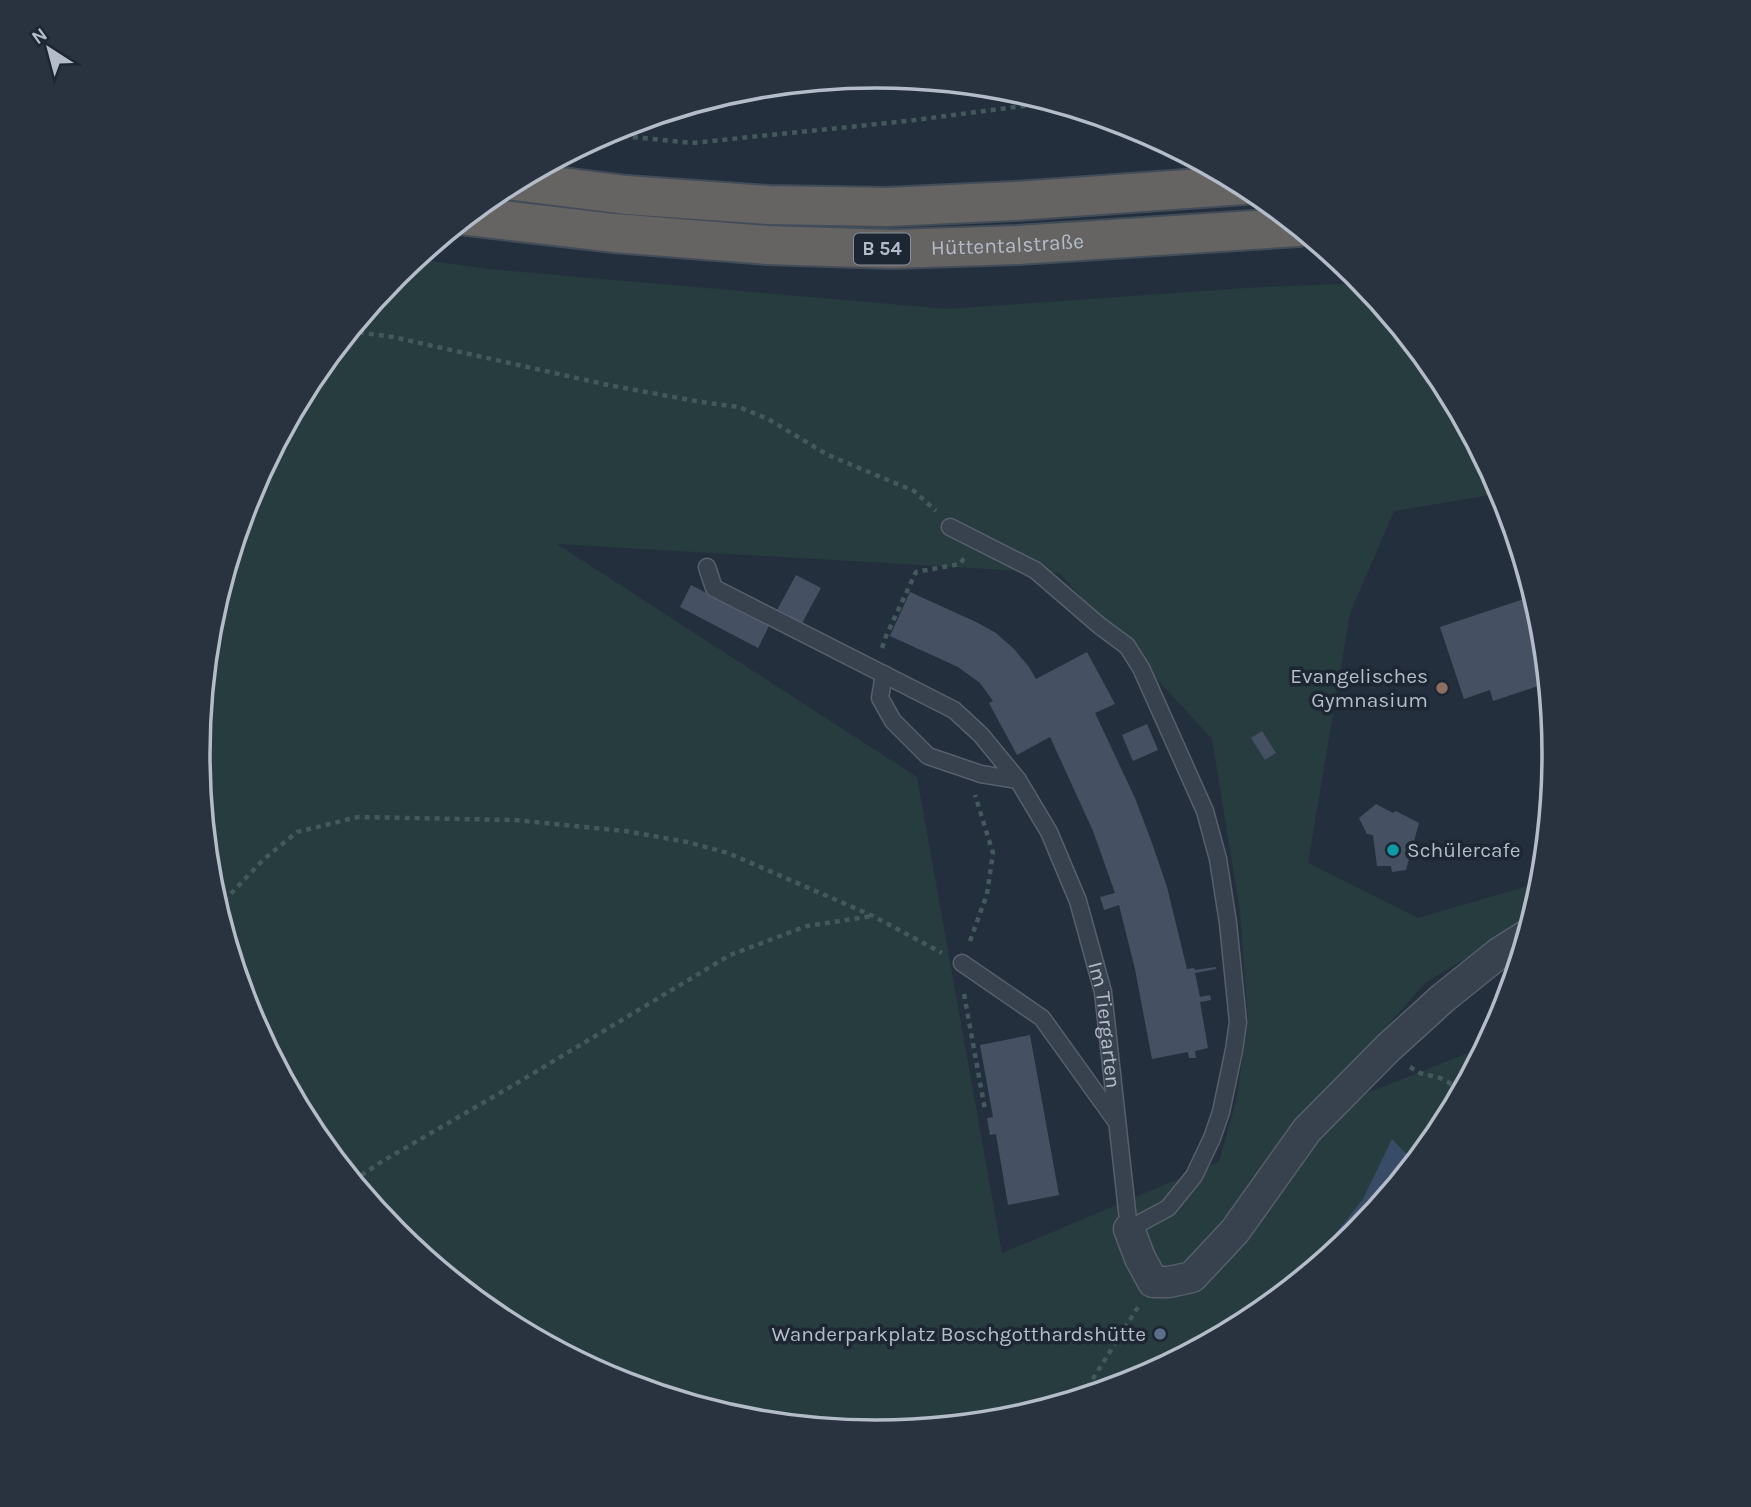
<svg xmlns="http://www.w3.org/2000/svg" width="1751" height="1507" font-family="Karla,sans-serif">
<style>
.green{fill:#263c3f;fill-rule:evenodd}
.water{fill:#394c67}
.building{fill:#455162}
.lines{fill:none;stroke-linecap:round;stroke-linejoin:round}
.service-casing{stroke:#565f6c;stroke-width:19}
.minor-casing{stroke:#565f6c;stroke-width:33}
.trunk-casing{stroke:#434c59;stroke-width:42}
.path{stroke:#44595c;stroke-width:4.5;stroke-dasharray:5 5;stroke-linecap:butt}
.service{stroke:#38414e;stroke-width:16}
.minor{stroke:#38414e;stroke-width:30}
.trunk{stroke:#656462;stroke-width:38}
.education-dot{fill:#8d6e63;stroke:#1d2633;stroke-width:2.5}
.culture-dot{fill:#0f9aa8;stroke:#1d2633;stroke-width:2.5}
.service-dot{fill:#5c6f8a;stroke:#1d2633;stroke-width:2.5}
.labels{text-anchor:middle;dominant-baseline:central;stroke-width:7;stroke-linejoin:round;paint-order:stroke}
.shield{fill:#1d2633;stroke:#878f9c;stroke-width:2}
.shield-label{font-size:19px;font-weight:bold;fill:#b4bcc9}
.street-label{font-size:21px;fill:#b4bcc9;stroke:#1d2633}
.poi-label{font-size:21px;fill:#b4bcc9;stroke:#1d2633;text-anchor:end}
.rim{fill:none;stroke:#b4bcc9;stroke-width:3.5}
</style>
<rect width="100%" height="100%" fill="#242f3e"/>
<path class="green" d="M 415,259 L 489,269 L 947,309 L 1261,287 L 1363,283 L 1440,377 L 1502,493 L 1394,511 L 1350,613 L 1308,863 L 1418,918 L 1541,882 L 1531,919 L 1425,983 L 1309,1116 L 1473,1051 L 1497,1014 L 1501,1015 L 1439,1131 L 1355,1233 L 1252,1318 L 1135,1380 L 1007,1419 L 875,1432 L 743,1419 L 616,1380 L 498,1317 L 396,1233 L 311,1130 L 249,1013 L 210,885 L 197,753 L 210,621 L 249,494 L 312,376 L 396,274 ZM 557,544 L 1059,573 L 1212,739 L 1240,912 L 1248,1021 L 1236,1101 L 1219,1162 L 1002,1253 L 917,777 Z"/>
<path class="water" d="M 1392,1139 L 1414,1162 L 1355,1233 L 1323,1259 L 1324,1248 L 1363,1199 Z"/>
<path class="building" d="M 796,575 L 821,588 L 801,625 L 776,612 Z
M 691,585 L 769,626 L 758,648 L 680,607 Z
M 910,592 L 976,622 L 996,633 L 1014,649 L 1029,667 L 1036,679 L 1087,652 L 1115,704 L 1095,713 L 1135,798 L 1152,843 L 1167,887 L 1187,969 L 1194,968 L 1195,970 L 1216,967 L 1216,969 L 1195,973 L 1200,997 L 1210,995 L 1211,1000 L 1200,1002 L 1208,1048 L 1195,1051 L 1196,1058 L 1189,1058 L 1188,1052 L 1152,1059 L 1135,969 L 1119,905 L 1104,910 L 1100,897 L 1115,893 L 1093,831 L 1050,737 L 1017,755 L 990,705 L 989,703 L 993,701 L 980,683 L 958,667 L 890,636 Z
M 1524,599 L 1531,619 L 1539,616 L 1541,622 L 1547,683 L 1493,701 L 1490,690 L 1464,699 L 1440,627 Z
M 1147,724 L 1158,750 L 1133,761 L 1122,735 Z
M 1262,731 L 1276,753 L 1265,760 L 1251,738 Z
M 1376,804 L 1393,813 L 1396,811 L 1419,823 L 1406,870 L 1392,872 L 1391,866 L 1377,866 L 1373,835 L 1367,834 L 1359,818 Z
M 1030,1035 L 1059,1195 L 1008,1205 L 996,1134 L 990,1135 L 987,1118 L 993,1117 L 980,1045 Z"/>
<g class="lines">
<g class="service-casing">
<g id="service">
<path id="s1" d="M 707,567 L 714,588 L 954,710 L 981,735 L 1018,780 L 1049,832 L 1078,901 L 1103,992 L 1129,1229 L 1168,1208 L 1194,1176 L 1212,1138 L 1221,1112 L 1234,1050 L 1238,1022 L 1228,923 L 1218,859 L 1205,811 L 1141,668 L 1127,646 L 1100,626 L 1035,570 L 950,527"/>
<path d="M 884,674 L 880,698 L 893,721 L 928,756 L 981,774 L 1018,780"/>
<path d="M 962,963 L 1042,1018 L 1116,1121"/>
</g>
</g>
<g class="minor-casing">
<path id="minor" d="M 1129,1229 L 1140,1258 L 1153,1282 L 1169,1282 L 1192,1277 L 1235,1231 L 1307,1130 L 1388,1048 L 1443,998 L 1499,953 L 1526,936"/>
</g>
<g class="trunk-casing">
<g id="trunk">
<path d="M 514,181 L 626,195 L 768,205 L 887,207 L 1015,201 L 1244,185"/>
<path id="s2" d="M 467,216 L 614,233 L 767,245 L 892,249 L 1018,245 L 1298,227"/>
</g>
</g>
<path class="path" d="M 603,134 L 692,143 L 907,121 L 1054,102
M 349,331 L 393,337 L 608,385 L 701,402 L 739,407 L 768,419 L 828,455 L 914,491 L 936,511
M 882,648 L 886,636 L 916,572 L 960,564 L 964,558
M 217,908 L 264,859 L 297,832 L 358,817 L 514,820 L 625,831 L 687,842 L 728,853 L 873,916 L 942,953
M 970,941 L 987,894 L 993,853 L 975,795
M 964,994 L 985,1110
M 1410,1067 L 1420,1073 L 1440,1078 L 1461,1089
M 353,1181 L 381,1162 L 512,1086 L 730,955 L 807,926 L 872,916
M 1082,1396 L 1138,1307"/>
<use href="#service" class="service"/>
<use href="#minor" class="minor"/>
<use href="#trunk" class="trunk"/>
</g>
<circle class="education-dot" cx="1442" cy="688" r="7"/>
<circle class="culture-dot" cx="1393" cy="850" r="7"/>
<circle class="service-dot" cx="1160" cy="1334" r="7"/>
<g class="labels">
<rect class="shield" x="854" y="233.5" width="56" height="31" rx="5"/>
<g class="shield-label">
<text x="882" y="249">B 54</text>
</g>
<g class="street-label">
<text stroke="none"><textPath href="#s2" startOffset="542">Hüttentalstraße</textPath></text>
<text stroke="none"><textPath href="#s1" startOffset="649">Im Tiergarten</textPath></text>
</g>
<g class="poi-label">
<text x="1428" y="676">Evangelisches<tspan x="1428" dy="24">Gymnasium</tspan></text>
<text x="1407" y="850" text-anchor="start">Schülercafe</text>
<text x="1146" y="1334">Wanderparkplatz Boschgotthardshütte</text>
</g>
</g>
<path d="M0 0H1751V1507H0ZM210 754a666 666 0 1 1 1332 0a666 666 0 1 1-1332 0Z" fill="#29323f" fill-rule="evenodd"/>
<path class="rim" d="M210 754a666 666 0 1 1 1332 0a666 666 0 1 1-1332 0Z"/>
<g transform="translate(49 49) rotate(324)" stroke="#1d2633" stroke-width="5" paint-order="stroke">
<path d="M0-5L12 26L0 18L-12 26Z" fill="#b4bcc9"/>
<text y="-10" font-size="19" font-weight="bold" text-anchor="middle" fill="#b4bcc9">N</text>
</g>
</svg>
